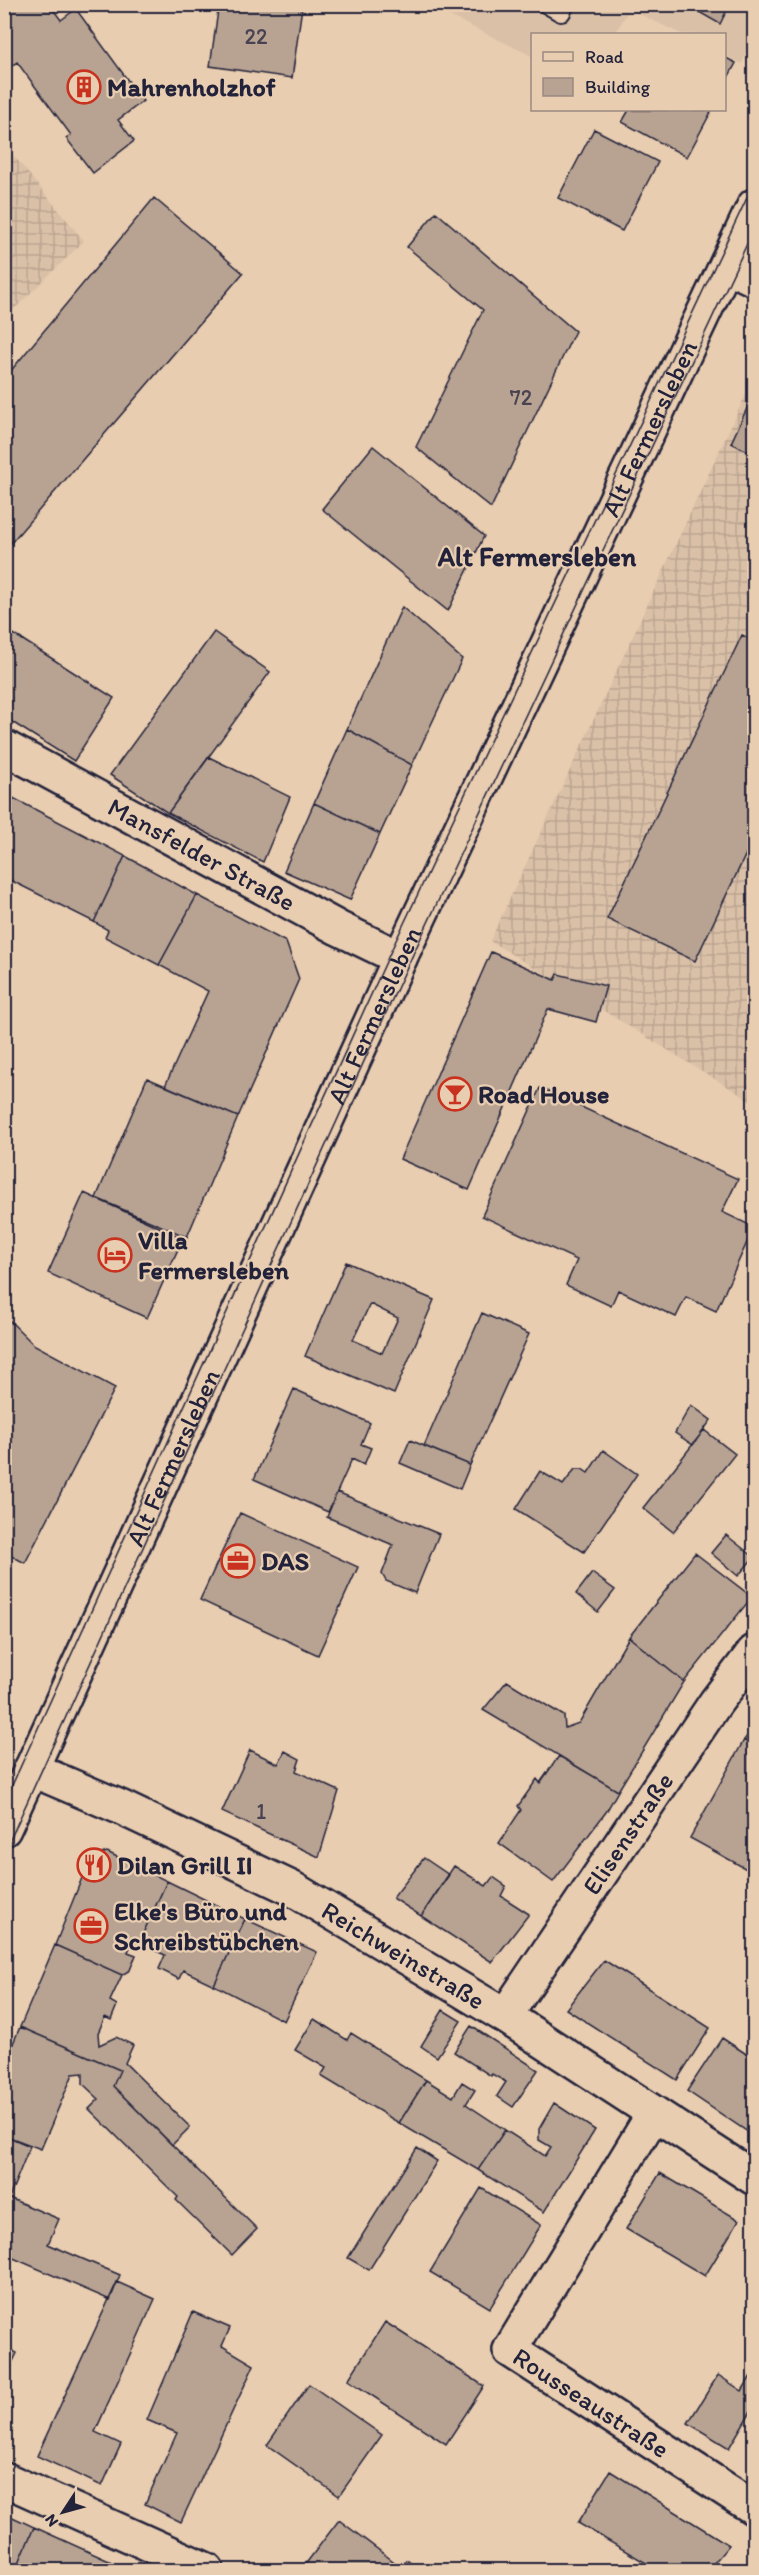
<svg xmlns="http://www.w3.org/2000/svg" width="759" height="2575" font-family="Itim,sans-serif">
<style>
.built{fill:#dac0a7}
.industrial{fill:url(#industrial-grid)}
.building{fill:#b8a393;stroke:#22223b;stroke-width:1.5;fill-rule:evenodd}
.lines{fill:none;stroke-linecap:round;stroke-linejoin:round}
.service-casing{stroke:#22223b;stroke-width:22}
.minor-casing{stroke:#22223b;stroke-width:38}
.secondary-casing{stroke:#22223b;stroke-width:38}
.service{stroke:#e9cdb0;stroke-width:18}
.minor{stroke:#e9cdb0;stroke-width:33}
.secondary{stroke:#e9cdb0;stroke-width:33}
.tram{stroke:#22223b;stroke-width:1.5}
.labels{text-anchor:middle;dominant-baseline:central;stroke-width:4.5;stroke-linejoin:round;paint-order:stroke}
.number-label{font-size:22px;fill:#484251}
.poi-label{font-size:26px;font-weight:bold;fill:#22223b;stroke:#e9cdb0;text-anchor:start}
.street-label{font-size:26px;fill:#22223b;stroke:#e9cdb0}
.neighbourhood-label{font-size:27px;font-weight:bold;fill:#22223b;stroke:#e9cdb0}
</style>
<defs>
<pattern id="industrial-grid" width="8" height="8" patternUnits="userSpaceOnUse" patternTransform="scale(1.5)"><rect width="8" height="8" fill="#dac0a7"/><path d="M0 4h8M4 0v8" fill="none" stroke="#bba591"/></pattern>
</defs>
<rect width="100%" height="100%" fill="#e9cdb0"/>
<filter id="ink" filterUnits="userSpaceOnUse"><feTurbulence type="fractalNoise" baseFrequency=".0167" numOctaves="2"/><feDisplacementMap in="SourceGraphic" scale="12" xChannelSelector="R" yChannelSelector="G"/><feConvolveMatrix kernelMatrix="1 2 1 2 8 2 1 2 1" color-interpolation-filters="sRGB"/></filter>
<g filter="url(#ink)">
<path class="built" d="M 427,5 L 754,5 L 754,34 L 742,64 L 725,55 L 724,34 L 681,34 L 629,9 L 615,34 L 532,34 L 532,56 Z"/>
<path class="industrial" d="M 4,144 L 84,241 L 5,318 L 4,318 Z
M 754,377 L 754,1103 L 490,941 Z"/>
<path class="building" d="M 4,4 L 49,4 L 61,20 L 76,9 L 143,101 L 118,120 L 134,141 L 93,173 L 66,138 L 71,135 L 17,62 L 4,72 Z
M 219,4 L 287,4 L 302,7 L 292,78 L 210,66 Z
M 685,4 L 730,4 L 720,24 Z
M 724,57 L 736,63 L 724,85 Z
M 629,110 L 712,110 L 687,157 L 622,122 Z
M 594,129 L 658,162 L 622,231 L 558,198 Z
M 154,198 L 243,273 L 4,551 L 4,379 Z
M 436,212 L 575,331 L 491,508 L 416,447 L 483,310 L 407,247 Z
M 754,393 L 754,454 L 731,443 Z
M 373,446 L 484,536 L 448,611 L 322,509 Z
M 402,607 L 462,659 L 412,765 L 347,729 Z
M 4,628 L 114,698 L 74,761 L 4,717 Z
M 214,632 L 270,672 L 168,813 L 110,775 Z
M 742,635 L 754,641 L 754,837 L 695,961 L 607,919 Z
M 347,729 L 412,765 L 380,834 L 314,803 Z
M 209,757 L 290,797 L 263,862 L 168,813 Z
M 13,798 L 125,856 L 94,922 L 4,877 L 4,805 Z
M 314,803 L 380,834 L 350,900 L 284,871 Z
M 125,856 L 197,895 L 159,965 L 105,937 L 108,930 L 94,922 Z
M 197,895 L 286,942 L 299,979 L 238,1117 L 165,1086 L 208,991 L 159,965 Z
M 491,952 L 555,980 L 558,974 L 606,986 L 596,1022 L 548,1009 L 469,1190 L 400,1159 Z
M 147,1078 L 238,1117 L 187,1237 L 96,1198 Z
M 540,1088 L 738,1179 L 722,1212 L 754,1227 L 716,1311 L 686,1297 L 676,1317 L 618,1290 L 611,1306 L 566,1285 L 577,1260 L 482,1216 Z
M 84,1193 L 183,1238 L 147,1318 L 48,1273 Z
M 346,1262 L 434,1300 L 394,1394 L 305,1356 ZM 370,1304 L 398,1318 L 382,1353 L 353,1340 Z
M 482,1313 L 529,1334 L 470,1465 L 424,1446 Z
M 4,1315 L 33,1344 L 115,1388 L 25,1563 L 4,1552 Z
M 294,1389 L 370,1423 L 361,1444 L 371,1448 L 364,1465 L 352,1459 L 328,1512 L 254,1479 Z
M 691,1405 L 711,1420 L 693,1445 L 675,1433 Z
M 704,1430 L 735,1454 L 673,1532 L 643,1508 Z
M 410,1440 L 470,1465 L 460,1489 L 400,1463 Z
M 603,1450 L 637,1474 L 584,1552 L 516,1509 L 540,1471 L 563,1485 L 575,1469 L 582,1469 L 588,1473 Z
M 337,1492 L 439,1534 L 415,1593 L 386,1581 L 382,1574 L 393,1545 L 327,1517 Z
M 240,1513 L 358,1567 L 318,1655 L 200,1600 Z
M 726,1535 L 754,1557 L 738,1576 L 711,1553 Z
M 695,1553 L 752,1597 L 684,1682 L 629,1637 Z
M 592,1573 L 615,1590 L 598,1612 L 576,1594 Z
M 629,1637 L 684,1682 L 618,1791 L 483,1710 L 507,1681 L 564,1716 L 565,1728 L 579,1723 Z
M 754,1727 L 754,1747 L 744,1740 Z
M 744,1740 L 754,1747 L 754,1863 L 750,1871 L 690,1838 Z
M 250,1750 L 278,1764 L 285,1751 L 300,1759 L 296,1771 L 339,1791 L 319,1857 L 222,1812 Z
M 559,1756 L 618,1791 L 606,1812 L 553,1882 L 499,1843 L 521,1810 L 518,1806 L 537,1779 L 540,1783 Z
M 107,1852 L 167,1881 L 140,1940 L 131,1945 L 128,1952 L 136,1955 L 130,1970 L 122,1975 L 55,1945 L 90,1858 Z
M 424,1858 L 449,1875 L 421,1916 L 393,1898 Z
M 454,1866 L 486,1886 L 493,1877 L 506,1886 L 501,1896 L 529,1914 L 492,1962 L 421,1916 Z
M 167,1881 L 245,1919 L 214,1985 L 183,1970 L 179,1979 L 159,1969 L 165,1955 L 143,1945 L 140,1940 Z
M 245,1919 L 317,1952 L 284,2021 L 214,1985 Z
M 55,1945 L 122,1975 L 110,2001 L 117,2005 L 111,2020 L 105,2017 L 98,2033 L 99,2045 L 116,2037 L 133,2045 L 125,2063 L 190,2127 L 172,2145 L 113,2086 L 120,2070 L 20,2027 Z
M 604,1960 L 710,2028 L 677,2080 L 566,2009 Z
M 443,2010 L 461,2021 L 437,2057 L 421,2046 Z
M 314,2019 L 347,2040 L 351,2033 L 426,2080 L 399,2123 L 321,2076 L 326,2068 L 295,2050 Z
M 471,2026 L 538,2070 L 513,2107 L 497,2096 L 506,2082 L 492,2074 L 491,2076 L 454,2052 Z
M 20,2027 L 120,2070 L 113,2086 L 257,2229 L 232,2255 L 176,2200 L 178,2197 L 89,2109 L 99,2099 L 83,2084 L 83,2073 L 73,2074 L 41,2149 L 4,2135 L 4,2065 Z
M 722,2038 L 754,2059 L 754,2136 L 687,2091 Z
M 426,2080 L 453,2097 L 462,2082 L 475,2090 L 466,2104 L 505,2130 L 478,2170 L 399,2123 Z
M 554,2103 L 595,2130 L 544,2212 L 478,2170 L 505,2130 L 545,2156 L 551,2147 L 539,2140 L 539,2129 Z
M 4,2135 L 30,2146 L 9,2198 L 59,2219 L 48,2244 L 120,2275 L 110,2300 L 4,2254 Z
M 417,2148 L 437,2161 L 369,2270 L 348,2258 Z
M 660,2173 L 739,2220 L 705,2276 L 626,2229 Z
M 481,2188 L 541,2225 L 490,2308 L 430,2272 Z
M 117,2282 L 155,2299 L 95,2432 L 121,2444 L 102,2486 L 37,2456 Z
M 193,2312 L 230,2328 L 222,2346 L 254,2365 L 181,2522 L 145,2504 L 177,2433 L 147,2420 Z
M 385,2322 L 484,2386 L 446,2444 L 348,2380 Z
M 4,2347 L 17,2353 L 4,2380 Z
M 754,2371 L 754,2406 L 729,2448 L 688,2423 L 718,2375 L 742,2391 Z
M 309,2384 L 382,2435 L 339,2496 L 267,2445 Z
M 610,2471 L 729,2545 L 708,2570 L 658,2570 L 578,2523 Z
M 4,2513 L 34,2527 L 16,2570 L 4,2570 Z
M 339,2520 L 401,2567 L 398,2570 L 301,2570 Z
M 34,2527 L 129,2570 L 16,2570 Z
M 407,2560 L 421,2570 L 398,2570 Z"/>
<g class="lines">
<g class="service-casing">
<path id="service" d="M 547,4 L 561,12 L 565,4"/>
</g>
<g class="minor-casing">
<g id="minor">
<path d="M 727,266 L 754,279"/>
<path id="s1" d="M 4,747 L 338,928 L 400,958"/>
<path id="s2" d="M 31,1769 L 120,1807 L 293,1889 L 505,2016 L 754,2178"/>
<path id="s3" d="M 505,2016 L 716,1702 L 754,1652"/>
<path id="s4" d="M 654,2113 L 510,2350 L 754,2508"/>
<path d="M 4,2479 L 207,2570"/>
</g>
</g>
<g class="secondary-casing">
<g id="secondary">
<path id="s5" d="M 4,1829 L 400,958 L 754,206"/>
</g>
</g>
<use href="#service" class="service"/>
<use href="#minor" class="minor"/>
<use href="#secondary" class="secondary"/>
<path class="tram" d="M 4,1803 L 390,953 L 754,183
M 4,1853 L 401,980 L 754,229"/>
</g>
</g>
<defs>
<g id="building-ring" transform="scale(1.725)"><circle r="9.5" fill="#e9cdb0" stroke="#c8321e" stroke-width="1.5"/><path d="M-4-6H4V6H1V3H-1V6H-4ZM-2.5-4.3h1.7v1.8h-1.7ZM.8-4.3h1.7v1.8H.8ZM-2.5-1h1.7V.8h-1.7ZM.8-1h1.7V.8H.8Z" fill="#c8321e"/></g>
<g id="bar-ring" transform="scale(1.725)"><circle r="9.5" fill="#e9cdb0" stroke="#c8321e" stroke-width="1.5"/><path d="M-6-5H6L.8 .8V4.5H3.5V6h-7V4.5H-.8V.8Z" fill="#c8321e"/></g>
<g id="hotel-ring" transform="scale(1.725)"><circle r="9.5" fill="#e9cdb0" stroke="#c8321e" stroke-width="1.5"/><path d="M-6-4.5h1.5V1H6V5H4.5V3h-9V5H-6ZM-4 0a1.8 1.8 0 1 1 3.6 0ZM.5 0V-2.5h3Q6-2.5 6 0Z" fill="#c8321e"/></g>
<g id="office-ring" transform="scale(1.725)"><circle r="9.5" fill="#e9cdb0" stroke="#c8321e" stroke-width="1.5"/><path d="M-6-3h4V-5.5h4V-3h4V5H-6ZM-1-4.5V-3h2v-1.5ZM-6 0V1H6V0Z" fill="#c8321e"/></g>
<g id="restaurant-ring" transform="scale(1.725)"><circle r="9.5" fill="#e9cdb0" stroke="#c8321e" stroke-width="1.5"/><path d="M-5-6h1v4h1v-4h1v4h1v-4h1v5L-1.5 .5V6h-2V.5L-5-1ZM5-6V6H3V1.5H1.5Q1.5-4 5-6Z" fill="#c8321e"/></g>
</defs>
<g fill-rule="evenodd">
<use href="#building-ring" x="84" y="87"/>
<use href="#bar-ring" x="455" y="1094"/>
<use href="#hotel-ring" x="115" y="1255"/>
<use href="#office-ring" x="238" y="1561"/>
<use href="#restaurant-ring" x="94" y="1865"/>
<use href="#office-ring" x="91" y="1926"/>
</g>
<g class="labels">
<g class="number-label">
<text x="256" y="36">22</text>
<text x="521" y="397">72</text>
<text x="261" y="1811">1</text>
</g>
<g class="poi-label">
<text x="107" y="87">Mahrenholzhof</text>
<text x="478" y="1094">Road House</text>
<text x="138" y="1240">Villa<tspan x="138" dy="30">Fermersleben</tspan></text>
<text x="261" y="1561">DAS</text>
<text x="117" y="1865">Dilan Grill II</text>
<text x="114" y="1911">Elke's Büro und<tspan x="114" dy="30">Schreibstübchen</tspan></text>
</g>
<g class="street-label">
<text stroke="none"><textPath href="#s5" startOffset="1542">Alt Fermersleben</textPath></text>
<text stroke="none"><textPath href="#s1" startOffset="225">Mansfelder Straße</textPath></text>
<text stroke="none"><textPath href="#s5" startOffset="894">Alt Fermersleben</textPath></text>
<text stroke="none"><textPath href="#s5" startOffset="408">Alt Fermersleben</textPath></text>
<text stroke="none"><textPath href="#s3" startOffset="220">Elisenstraße</textPath></text>
<text stroke="none"><textPath href="#s2" startOffset="417">Reichweinstraße</textPath></text>
<text stroke="none"><textPath href="#s4" startOffset="374">Rousseaustraße</textPath></text>
</g>
<g class="neighbourhood-label">
<text x="537" y="556">Alt Fermersleben</text>
</g>
</g>
<rect width="759" height="2575" fill="none" stroke="#e9cdb0" stroke-width="24"/>
<rect x="12" y="12" width="735" height="2551" fill="none" stroke="#22223b" stroke-width="2" filter="url(#ink)"/>
<rect x="531" y="33" width="195" height="78" fill="#e9cdb0" stroke="#998981" stroke-width="1.5"/>
<rect x="543" y="52" width="30" height="9" fill="#e9cdb0" stroke="#998981" stroke-width="1.5"/>
<text x="585" y="63" font-size="18" fill="#22223b">Road</text>
<rect x="543" y="78" width="30" height="18" fill="#b8a393" stroke="#998981" stroke-width="1.5"/>
<text x="585" y="93" font-size="18" fill="#22223b">Building</text>
<g transform="translate(63 2512) rotate(234)" stroke="#e9cdb0" stroke-width="4.5" paint-order="stroke">
<path d="M0-4.5L10 22L0 15L-10 22Z" fill="#22223b"/>
<text y="-9" font-size="16" font-weight="bold" text-anchor="middle" fill="#22223b">N</text>
</g>
</svg>
